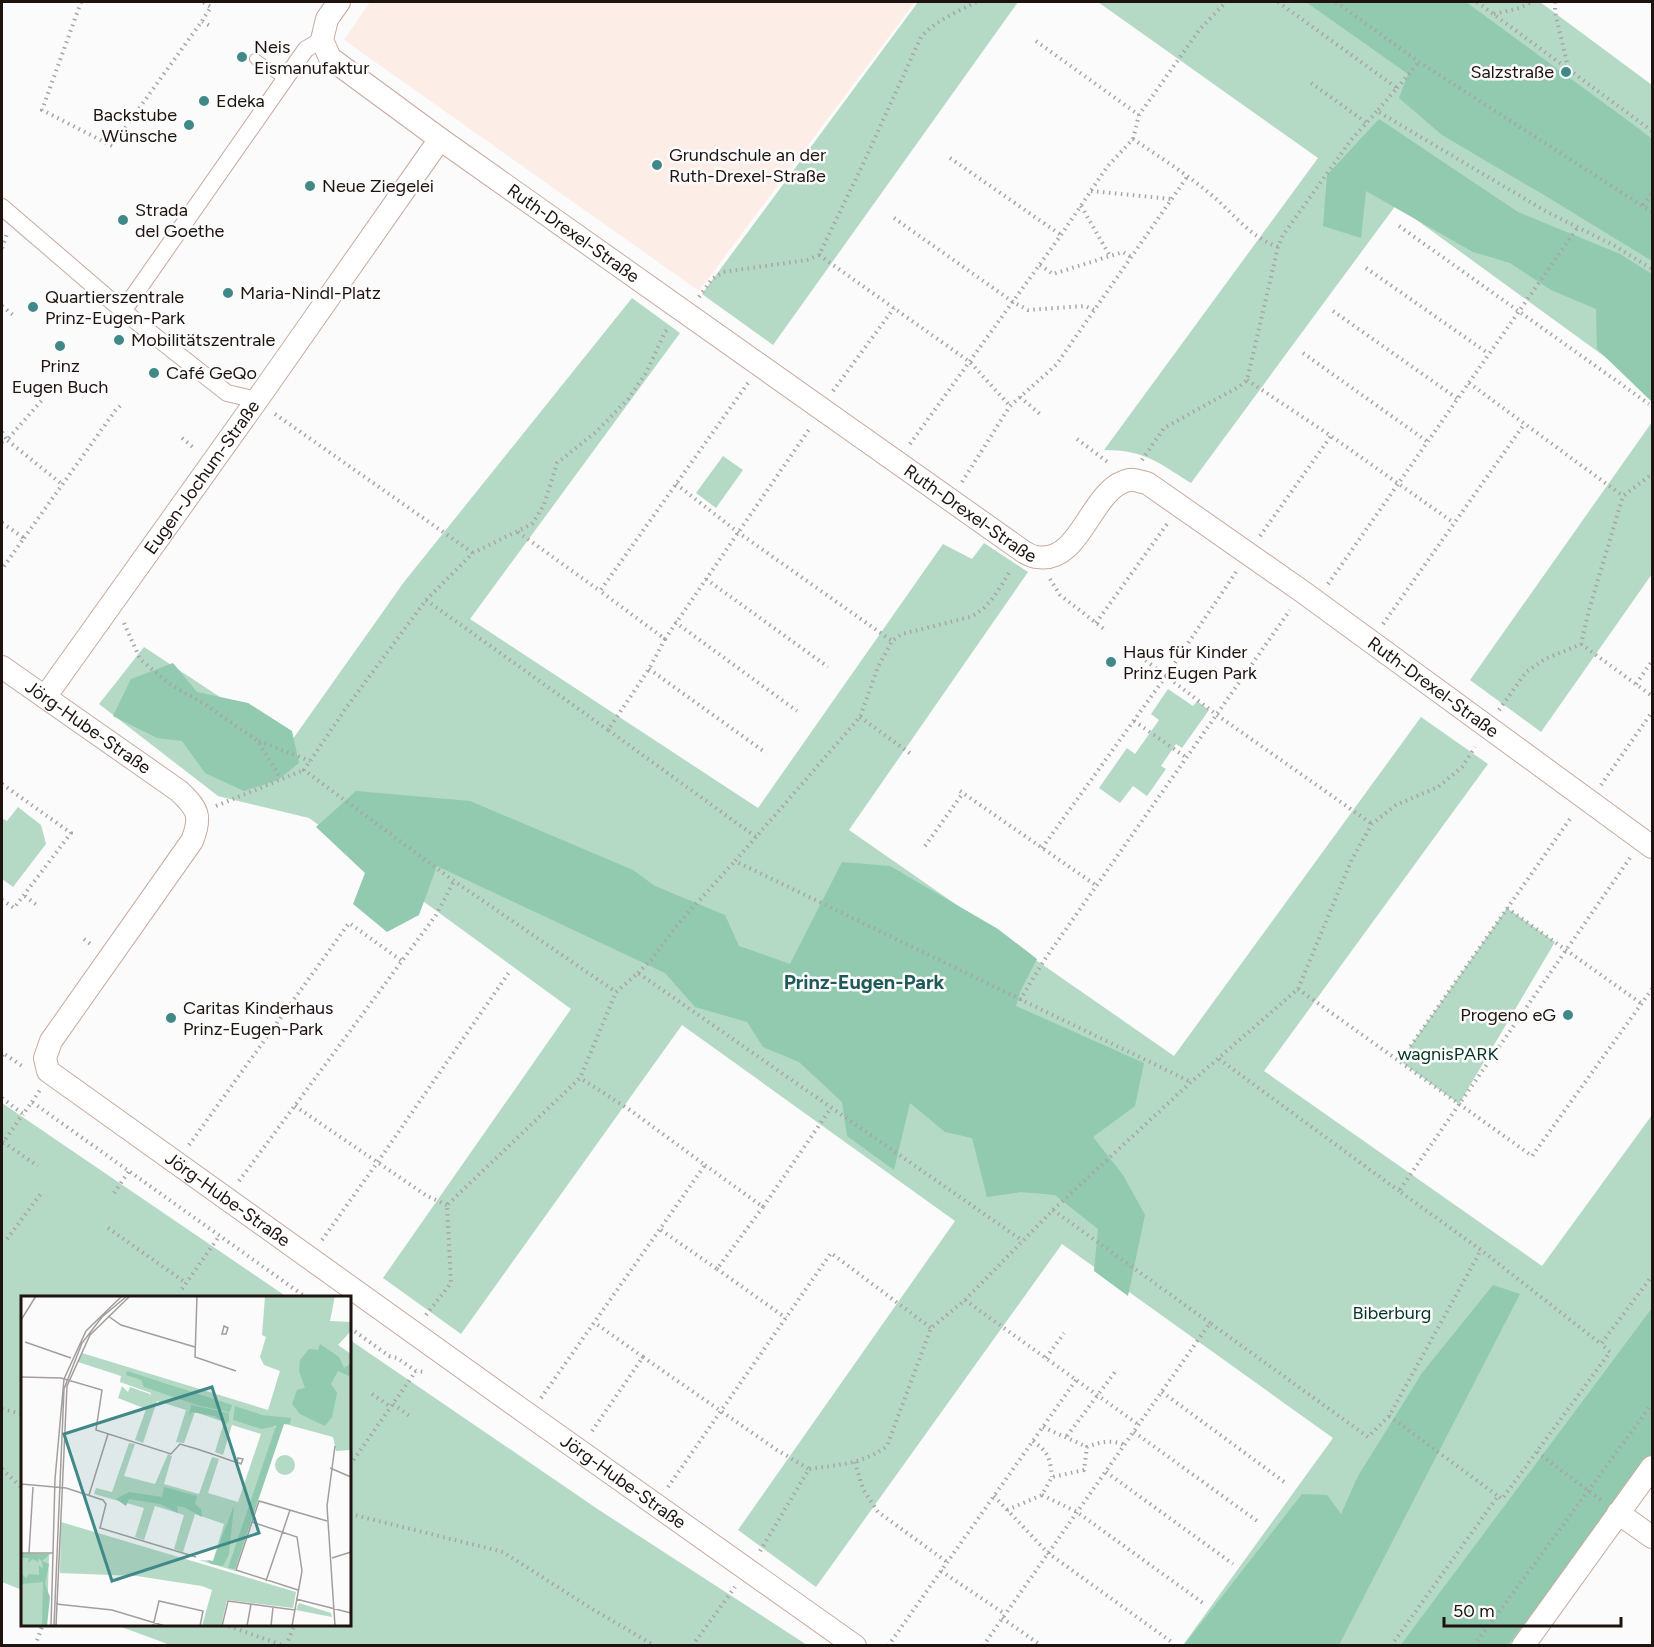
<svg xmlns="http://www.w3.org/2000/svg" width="1654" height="1647" font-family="Figtree,sans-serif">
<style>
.built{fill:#fdede7}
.green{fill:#b4d9c5}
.forest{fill:#91caae}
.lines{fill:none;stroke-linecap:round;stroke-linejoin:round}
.service-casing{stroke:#c8aa9e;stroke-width:12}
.pedestrian-casing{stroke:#c8aa9e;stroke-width:18}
.minor-casing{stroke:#c8aa9e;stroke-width:24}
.path{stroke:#a9a5a3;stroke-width:4;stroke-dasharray:1.5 4.5;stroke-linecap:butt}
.service{stroke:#fff;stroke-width:10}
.pedestrian{stroke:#fff;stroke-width:16}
.minor{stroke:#fff;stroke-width:22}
.poi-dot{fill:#408988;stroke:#fbfbfb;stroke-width:2}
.labels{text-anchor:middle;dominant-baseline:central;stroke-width:5;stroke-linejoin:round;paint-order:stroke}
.poi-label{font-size:18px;fill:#1e130f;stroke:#fbfbfb;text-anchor:start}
.street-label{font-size:18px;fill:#1e130f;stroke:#fbfbfb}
.park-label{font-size:18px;fill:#043523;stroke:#fbfbfb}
.neighbourhood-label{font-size:20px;font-weight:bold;fill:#1f5a59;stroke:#fbfbfb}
.inset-road{fill:none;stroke:#a39e9d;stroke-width:1.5}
.view{fill:#408988;fill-opacity:0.15;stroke:#408988;stroke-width:3}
.inset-edge{fill:none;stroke:#1e130f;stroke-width:3}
</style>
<rect width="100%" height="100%" fill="#fbfbfb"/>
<path class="built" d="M 370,2 L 915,2 L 699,291 L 344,40 Z"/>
<path class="green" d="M 918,2 L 1018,2 L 773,345 L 702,294 Z
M 1098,2 L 1322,2 L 1652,234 L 1652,391 L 1396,205 L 1191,483 C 1157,462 1145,450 1104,450 L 1318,158 Z
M 1340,2 L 1540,2 L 1652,85 L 1652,224 Z
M 632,298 L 680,333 L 470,619 L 758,808 L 943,544 L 972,559 L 984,543 L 1028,572 L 849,830 L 1174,1056 L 1421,717 L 1488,764 L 1264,1071 L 1542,1266 L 1652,1115 L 1652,1457 L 1510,1645 L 1183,1645 L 1333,1438 L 1062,1244 L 816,1587 L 738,1530 L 955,1221 L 682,1025 L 461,1334 L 383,1278 L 571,1009 L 309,818 L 218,796 L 99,704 L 144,647 L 290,743 L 404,582 Z
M 1652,422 L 1652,574 L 1541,732 L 1470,680 Z
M 723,456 L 743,470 L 716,508 L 696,493 Z
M 1168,689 L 1193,706 L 1197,701 L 1209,710 L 1182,748 L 1176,744 L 1161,766 L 1166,769 L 1147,796 L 1133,786 L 1120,803 L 1099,788 L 1127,748 L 1135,754 L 1159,720 L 1151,714 Z
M 18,807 L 41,825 L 46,844 L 13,887 L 2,879 L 2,820 L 3,819 L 7,821 Z
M 1507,908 L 1555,942 L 1459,1104 L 1400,1061 Z
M 2,1103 L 287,1297 L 22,1298 L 22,1590 L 2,1582 Z
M 350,1340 L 599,1510 L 807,1645 L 173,1646 L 116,1625 L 350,1624 Z"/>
<path class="forest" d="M 1306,2 L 1466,2 L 1638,128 L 1652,139 L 1652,261 L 1544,195 L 1442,135 L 1399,98 L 1408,74 Z
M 1379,119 L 1518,212 L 1620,254 L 1652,274 L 1652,402 L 1597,349 L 1596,309 L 1551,290 L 1510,263 L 1473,252 L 1366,191 L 1361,238 L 1323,226 L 1327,175 Z
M 173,663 L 197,692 L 248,703 L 292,731 L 299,763 L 278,780 L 244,791 L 205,773 L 182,741 L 157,738 L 113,716 L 131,679 Z
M 356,791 L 470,801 L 633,870 L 655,886 L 725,915 L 739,946 L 790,964 L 842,862 L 890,866 L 998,929 L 1037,959 L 1020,992 L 1016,1006 L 1144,1063 L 1135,1106 L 1093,1137 L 1123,1175 L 1145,1215 L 1128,1296 L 1094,1271 L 1098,1229 L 1055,1195 L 1021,1192 L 987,1197 L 972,1138 L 945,1132 L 910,1103 L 894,1170 L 847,1136 L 842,1102 L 799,1062 L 763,1047 L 747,1022 L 695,1007 L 665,973 L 437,866 L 419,915 L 387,932 L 353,904 L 365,873 L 316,827 Z
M 1493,1285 L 1520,1294 L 1339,1645 L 1184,1645 L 1302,1494 L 1327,1495 L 1341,1514 L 1358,1476 L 1422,1373 Z
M 1652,1308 L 1652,1454 L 1508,1645 L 1400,1646 Z"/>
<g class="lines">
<g class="service-casing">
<path id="service" d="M 255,59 L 285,79"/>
</g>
<g class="pedestrian-casing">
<path id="pedestrian" d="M 2,207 L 123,311 L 306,49 L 322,40
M 123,311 L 227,393 L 257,400"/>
</g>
<g class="minor-casing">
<g id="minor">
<path id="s1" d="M 339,2 L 327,19 L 322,40 L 330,58 L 440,139 L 1024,552 C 1028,554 1033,557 1037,557 C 1081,565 1091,487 1129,480 C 1134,479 1141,482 1147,483 L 1303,592 L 1652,847"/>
<path id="s2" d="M 2,667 L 179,791 C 198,809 202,816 192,841 L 51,1041 L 45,1058 L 48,1071 L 529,1415 L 855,1646"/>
<path id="s3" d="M 45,697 L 257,400 L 440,139"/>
<path d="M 1618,1513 L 1652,1537"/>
<path d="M 1523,1646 L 1652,1467"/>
</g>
</g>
<path class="path" d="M 81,2 L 42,110 L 112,146 L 202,21 L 210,26
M 1278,2 L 1397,88 L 1377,111 L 1547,212 L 1615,246 L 1652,269
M 1336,2 L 1419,62 L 1652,212
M 1477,2 L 1652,131
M 1555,2 L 1555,12 L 1568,67
M 1494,14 L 1520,8 L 1532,2
M 202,21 L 211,7 L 203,2
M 1036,41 L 1139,115
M 1311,83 L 1367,123
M 1397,88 L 1419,62
M 1133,139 L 1139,115 L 1200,29 L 1226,2
M 950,158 L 1061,235
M 1091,191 L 1171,199
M 1643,205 L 1652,194
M 1081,206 L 1110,256
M 894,218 L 1013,302 L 1028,310 L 1085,306 L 1094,310
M 1399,226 L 1649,404
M 2,248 L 7,234
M 819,255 L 970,362 L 1010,406
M 1040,265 L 1053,274 L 1123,252 L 1131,257
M 1366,268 L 1489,354
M 699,297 L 712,279 L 723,272 L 807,260 L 819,255 L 863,164 L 921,37 C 935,21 957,12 976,2
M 2,306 L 13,315
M 1333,311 L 1458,399
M 1303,353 L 1428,442
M 1247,380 L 1331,436 L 1454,523
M 748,383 L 600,591 L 665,639 L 810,428
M 1469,383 L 1623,496
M 833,391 L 894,308
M 1020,397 L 1040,414
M 275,414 L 473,553
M 2,432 L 7,440 L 43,399
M 182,438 L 195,449
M 1077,439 L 1109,463
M 2,442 L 7,440 L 63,485
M 910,444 L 1061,235 L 1107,167 L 1133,139 C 1158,156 1185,173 1209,193 C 1233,212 1248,236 1278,247
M 1142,460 L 1164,428 L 1240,386 L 1247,380 L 1278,247 L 1283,235 L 1351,140 L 1377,111
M 962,482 L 1010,406 L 1056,365 L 1187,177
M 676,484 L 739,533 L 892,641
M 2,523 L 24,538 L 2,569
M 518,532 L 600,591
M 1260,536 L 1331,436
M 24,538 L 115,411 L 122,404
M 706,579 L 828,667
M 1050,579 L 1060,595 L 1104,629
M 1328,584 L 1578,227
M 426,600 L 473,553 L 532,524 L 544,505 L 557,463 L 596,432 L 628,399 L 646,373 L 665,332 L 669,328
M 675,622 L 797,711
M 124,623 L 140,659 L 171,685 L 203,703 L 258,741 L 281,779
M 1096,623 L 1167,524
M 1383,624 L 1525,423
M 665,639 L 649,669 L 608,730 L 756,837 L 860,717 L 878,667 L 892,641 L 902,634 L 970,617 C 990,608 999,588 1011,570
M 1581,644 L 1652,696
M 1136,653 L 1217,715 L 1372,824
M 649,669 L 766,753
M 1636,684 L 1652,661
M 1499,710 L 1526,672 L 1545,659 L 1581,644 L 1589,610 L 1623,496 L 1652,474
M 860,717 L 911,754
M 1134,721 L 1187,758
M 608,730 L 426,600 L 346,708 L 304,770 L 454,881 L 616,992 L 638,973 L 1023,1241
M 259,741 L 310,761
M 2,784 L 71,833 L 14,908 L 2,900
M 1601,785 L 1652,712
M 960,791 L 1097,886
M 216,806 L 304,770
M 756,837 L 735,861 L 1191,1082
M 925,846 L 963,793
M 1042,848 L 1166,676 L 1236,572
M 1630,858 L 1399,1191 L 1481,1250 L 1601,1344 L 1652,1276
M 25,896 L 38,906
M 1507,908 L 1642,1004
M 84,939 L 93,946
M 638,973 L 651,960 L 678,924 L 735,861
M 1298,989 L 1532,1156 L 1652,989
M 1020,1000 L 1045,959 L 1290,610
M 2,1056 L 3,1053 L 25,1068
M 1219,1059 L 1399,1191
M 1400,1061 L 1572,816
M 2,1098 L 23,1114 L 32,1102 L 307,1298
M 32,1102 L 40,1090
M 295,1106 L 427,1196 L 447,1205
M 3,1142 L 38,1166
M 2,1144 L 23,1114
M 189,1145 L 349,923 L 402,961
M 705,1165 L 763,1207 L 831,1108
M 239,1181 L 436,915 L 454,881
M 114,1193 L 129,1171
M 1053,1210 L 1210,1323
M 108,1228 L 186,1283
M 661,1230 L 717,1269 L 763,1207
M 7,1239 L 42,1192
M 322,1240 L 377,1163 L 510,971
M 717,1269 L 786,1318
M 182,1289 L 220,1235
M 965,1300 L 1139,1425
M 426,1315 L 451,1283 L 447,1205 L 580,1078 L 616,992
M 350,1328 L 389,1356 L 397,1358 L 416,1371 L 426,1372
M 643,1357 L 777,1450 L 809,1469
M 1046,1358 L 1064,1333
M 1162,1392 L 1287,1484
M 372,1394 L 391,1407
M 541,1398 L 705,1165 L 630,1110 L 580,1078
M 393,1404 L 411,1417
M 2,1409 L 22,1414
M 1389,1416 L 1498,1496
M 1043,1427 L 1087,1447
M 592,1431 L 643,1357 L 595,1323
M 1134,1432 L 1260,1523
M 1067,1436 L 1115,1372
M 1033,1441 C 1049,1453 1050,1458 1052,1477
M 1537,1452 L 1601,1500
M 855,1462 L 863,1489 L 878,1512 L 947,1562
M 350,1465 L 416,1371
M 2,1469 L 22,1488
M 1106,1472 L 1233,1564
M 668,1487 L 831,1253 L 931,1328
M 1042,1495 L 1077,1512 L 1203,1603
M 994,1496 L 1048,1553 L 1173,1643
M 1007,1510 L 1042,1495 L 1052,1477 L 1084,1470 L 1087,1447 C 1101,1442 1111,1439 1124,1445
M 350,1514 L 503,1552 L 589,1607 L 655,1646
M 760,1551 L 809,1469 C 837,1465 864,1464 887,1446 L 931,1328 L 965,1300 L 1053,1210 L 1191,1082 L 1298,989 L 1352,859 L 1372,824 L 1396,805 L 1438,787 L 1462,767 L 1475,747
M 941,1571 L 1005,1614
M 1002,1618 L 1042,1646
M 223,1624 L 285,1646
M 35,1646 L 43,1624
M 286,1646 L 295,1624
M 692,1646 L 735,1587
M 888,1646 L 1076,1380
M 983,1646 L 1210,1323 L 1368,1437 L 1389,1416 L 1481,1250
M 1391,1646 L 1498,1496 L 1502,1499 L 1610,1352 L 1601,1344
M 1474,1646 L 1652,1404"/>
<use href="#service" class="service"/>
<use href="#pedestrian" class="pedestrian"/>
<use href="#minor" class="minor"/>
</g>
<g class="poi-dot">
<circle cx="242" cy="57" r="6"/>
<circle cx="1566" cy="72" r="6"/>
<circle cx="204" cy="101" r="6"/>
<circle cx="189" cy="125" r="6"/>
<circle cx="657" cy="165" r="6"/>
<circle cx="310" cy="186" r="6"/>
<circle cx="123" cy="220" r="6"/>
<circle cx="228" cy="293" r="6"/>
<circle cx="33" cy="307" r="6"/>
<circle cx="119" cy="340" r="6"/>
<circle cx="60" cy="346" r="6"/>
<circle cx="154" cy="373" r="6"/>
<circle cx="1111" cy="662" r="6"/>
<circle cx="1568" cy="1015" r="6"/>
<circle cx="171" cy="1018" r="6"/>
</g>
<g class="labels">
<g class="poi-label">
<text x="254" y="47">Neis<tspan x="254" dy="21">Eismanufaktur</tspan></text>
<text x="1554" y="72" text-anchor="end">Salzstraße</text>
<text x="216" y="101">Edeka</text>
<text x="177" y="115" text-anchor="end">Backstube<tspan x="177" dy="21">Wünsche</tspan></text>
<text x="669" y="155">Grundschule an der<tspan x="669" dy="21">Ruth-Drexel-Straße</tspan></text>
<text x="322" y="186">Neue Ziegelei</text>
<text x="135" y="210">Strada<tspan x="135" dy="21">del Goethe</tspan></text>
<text x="240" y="293">Maria-Nindl-Platz</text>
<text x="45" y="297">Quartierszentrale<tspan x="45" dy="21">Prinz-Eugen-Park</tspan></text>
<text x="131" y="340">Mobilitätszentrale</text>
<text x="60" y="366" text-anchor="middle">Prinz<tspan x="60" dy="21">Eugen Buch</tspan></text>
<text x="166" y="373">Café GeQo</text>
<text x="1123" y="652">Haus für Kinder<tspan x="1123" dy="21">Prinz Eugen Park</tspan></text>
<text x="183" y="1008">Caritas Kinderhaus<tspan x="183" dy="21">Prinz-Eugen-Park</tspan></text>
<text x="1556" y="1015" text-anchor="end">Progeno eG</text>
</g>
<g class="street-label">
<text stroke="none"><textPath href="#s1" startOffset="362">Ruth-Drexel-Straße</textPath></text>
<text stroke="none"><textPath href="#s3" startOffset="270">Eugen-Jochum-Straße</textPath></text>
<text stroke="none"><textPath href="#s1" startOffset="848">Ruth-Drexel-Straße</textPath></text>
<text stroke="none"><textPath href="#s1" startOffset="1424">Ruth-Drexel-Straße</textPath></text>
<text stroke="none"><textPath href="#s2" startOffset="105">Jörg-Hube-Straße</textPath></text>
<text stroke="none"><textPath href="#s2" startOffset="770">Jörg-Hube-Straße</textPath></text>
<text stroke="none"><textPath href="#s2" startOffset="1256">Jörg-Hube-Straße</textPath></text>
</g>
<g class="park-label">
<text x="1448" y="1054">wagnisPARK</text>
<text x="1392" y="1313">Biberburg</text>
</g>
<g class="neighbourhood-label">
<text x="864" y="982">Prinz-Eugen-Park</text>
</g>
</g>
<g transform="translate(21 1296)">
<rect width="330" height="330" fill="#fbfbfb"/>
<path d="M 244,0 L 314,0 L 309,25 L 330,26 L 330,35 L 317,49 L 330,58 L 330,154 L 315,155 L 312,141 L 264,128 L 251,129 L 259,134 L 214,275 L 178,264 L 192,265 L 203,228 L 174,218 L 162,256 L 153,253 L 163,219 L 134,210 L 123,244 L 114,241 L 123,212 L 73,198 L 75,192 L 91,196 L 108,147 L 114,148 L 103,180 L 134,188 L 147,158 L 151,160 L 143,188 L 178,198 L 191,161 L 198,163 L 187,197 L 217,206 L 240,138 L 211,129 L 202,159 L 194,156 L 203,126 L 174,116 L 163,147 L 155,146 L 165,114 L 136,105 L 122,147 L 114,144 L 125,113 L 97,102 L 101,90 L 107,96 L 109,91 L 129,98 L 128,102 L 130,97 L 99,86 L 100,80 L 57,66 L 61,57 L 247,114 L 259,75 L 243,69 L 239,61 L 245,41 L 241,39 ZM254 169a10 10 0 1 1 20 0a10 10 0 1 1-20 0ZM 40,226 L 275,296 L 272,312 L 206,304 L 200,330 L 181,330 L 191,294 L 181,290 L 116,280 L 39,277 ZM 0,258 L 28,259 L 26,330 L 0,330 ZM 278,307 L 310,317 L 311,321 L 275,314 Z" fill="#b4d9c5"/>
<path d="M 299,48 L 318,61 L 323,72 L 330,67 L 330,81 L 317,75 L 310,88 L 316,97 L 311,121 L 304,130 L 279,118 L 271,108 L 276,94 L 284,92 L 278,75 L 279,64 L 288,53 L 297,54 ZM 106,75 L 211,109 L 210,113 L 208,116 L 176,109 L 123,91 L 120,84 L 105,79 ZM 170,109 L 208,117 L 208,125 L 205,128 L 194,120 L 171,116 L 168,120 ZM 214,110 L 241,119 L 270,122 L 269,128 L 263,128 L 214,273 L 207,272 L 255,130 L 241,133 L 212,124 ZM 143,191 L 176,200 L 174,208 L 180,213 L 181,221 L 163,211 L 156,210 L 157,217 L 139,208 L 108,203 L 105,210 L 95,203 L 108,196 L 141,201 ZM 213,209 L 208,258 L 202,270 L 190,268 L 186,264 L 192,265 ZM 0,257 L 29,258 L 21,265 L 28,268 L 24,288 L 29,301 L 26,330 L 21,330 L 22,286 L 0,288 L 0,277 L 5,282 L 8,278 L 18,279 L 18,269 L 22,273 L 21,266 L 18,262 L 17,266 L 12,263 L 7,267 L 8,262 L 0,262 Z" fill="#91caae"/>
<path class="inset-road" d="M 176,0 L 174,61 L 215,75M 87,20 L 100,29 L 174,51M 0,24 L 15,0M 203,30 L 207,32 L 205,38 L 201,38 ZM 4,46 L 50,62M 0,81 L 40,82 L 81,94 L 75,134 L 150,158 L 159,148 L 176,153 L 197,160 L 214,166 L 216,166 L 220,168 L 222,163 L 217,162 L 216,166M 314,150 L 306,210 L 314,330M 309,172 L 330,181M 0,188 L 45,192 L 82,204 L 85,208 L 79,232 L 175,261M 68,199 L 87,138M 231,226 L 276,241 L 281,275 L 271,330M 0,257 L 32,257M 8,257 L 12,191M 311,262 L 330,256M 245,285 L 269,214M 277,294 L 215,274 L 238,205 L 306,225M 275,303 L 330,317M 35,308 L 91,314 L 144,330M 30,330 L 34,183 L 43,83 L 65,35 L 101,0M 33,330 L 43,93 L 61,47 L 81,21 L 106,0M 35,330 L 46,90 L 69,39 L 109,0M 132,330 L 138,305 L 182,315 L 179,330M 201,330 L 207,305 L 274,314M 226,330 L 230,308M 250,330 L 252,311"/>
<path class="view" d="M 191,91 L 238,237 L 91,285 L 43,138 Z"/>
<rect width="330" height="330" class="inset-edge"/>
</g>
<rect width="1654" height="1647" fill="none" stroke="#1e130f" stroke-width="6"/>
<path d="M1444 1617v9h177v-9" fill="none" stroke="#1e130f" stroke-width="3"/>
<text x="1453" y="1617" font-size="18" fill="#1e130f" stroke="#fbfbfb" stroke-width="4.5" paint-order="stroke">50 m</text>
</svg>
